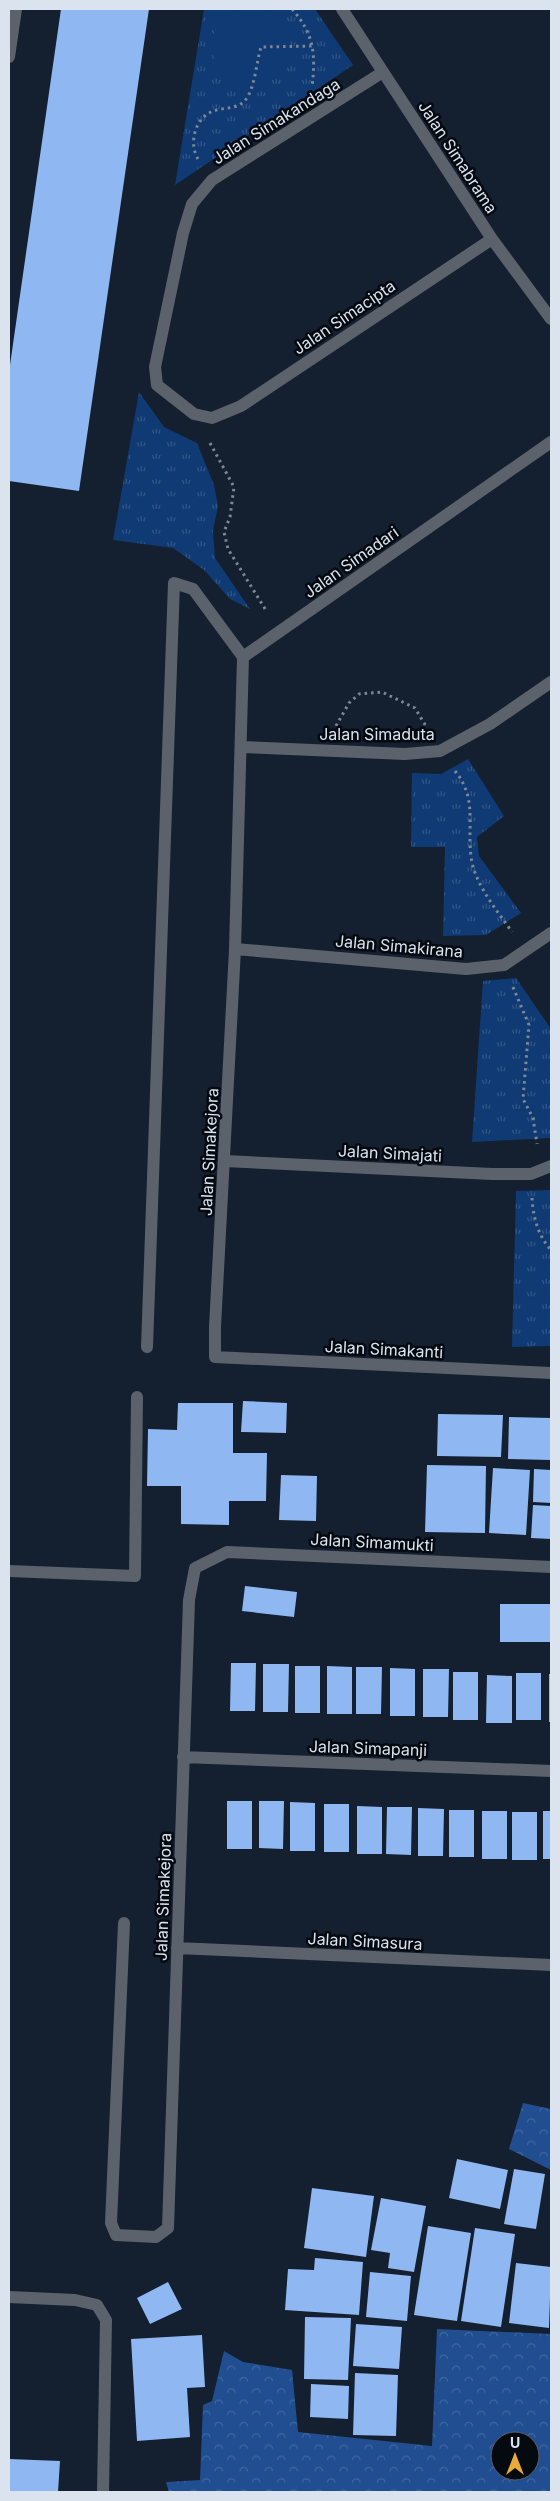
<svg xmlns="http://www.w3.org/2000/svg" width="560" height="2501" font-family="Inter,sans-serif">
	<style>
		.grass { fill: url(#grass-tufts) }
		.forest { fill: url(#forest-crowns); fill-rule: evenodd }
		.pitch { fill: #103a73 }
		.building { fill: #8fb8f3 }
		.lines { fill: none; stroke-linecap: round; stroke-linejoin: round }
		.path { stroke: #7e8794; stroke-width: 3; stroke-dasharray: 2.5 4; stroke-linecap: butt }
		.lane { stroke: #5c626b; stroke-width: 12 }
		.street { stroke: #5c626b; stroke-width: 12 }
		.labels { text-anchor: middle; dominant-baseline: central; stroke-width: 5; stroke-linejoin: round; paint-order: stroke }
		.street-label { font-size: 16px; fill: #dbe3ee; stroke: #050910 }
	</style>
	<defs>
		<pattern id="grass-tufts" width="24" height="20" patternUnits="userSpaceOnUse" patternTransform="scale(1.25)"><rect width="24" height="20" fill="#103a73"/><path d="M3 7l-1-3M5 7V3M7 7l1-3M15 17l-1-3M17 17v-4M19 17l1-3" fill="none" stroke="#325687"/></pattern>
		<pattern id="forest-crowns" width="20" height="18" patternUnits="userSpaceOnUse" patternTransform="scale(1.25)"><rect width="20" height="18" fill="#204e90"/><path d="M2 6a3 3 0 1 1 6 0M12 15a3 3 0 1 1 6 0" fill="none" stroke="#4067a0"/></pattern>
	</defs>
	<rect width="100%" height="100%" fill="#141f2f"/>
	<!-- grass -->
	<path class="grass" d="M 204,9 L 315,9 L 353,65 L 175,185 Z
		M 139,392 L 164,427 L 197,443 L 214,485 L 218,506 L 213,531 L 215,558 L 250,609 L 230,599 L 204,570 L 173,548 L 113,540 Z
		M 468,759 L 504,816 L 477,837 L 479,856 L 521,913 L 486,935 L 443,936 L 445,847 L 411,847 L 412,773 L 441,774 Z
		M 516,978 L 551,1029 L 551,1138 L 472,1142 L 483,981 Z
		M 551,1190 L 551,1346 L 512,1347 L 516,1191 Z"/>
	<!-- forest -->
	<path class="forest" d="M 523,2103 L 551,2109 L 551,2170 L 509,2149 Z
		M 437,2329 L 551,2334 L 551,2492 L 169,2492 L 166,2482 L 200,2480 L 203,2405 L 212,2401 L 224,2351 L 243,2362 L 292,2370 L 298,2432 L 432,2446 ZM 500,2441 L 530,2441 L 530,2471 L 500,2471 Z"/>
	<!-- pitch -->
	<path class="pitch" d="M212 46a39 39 0 1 1 78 0a39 39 0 1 1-78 0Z"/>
	<!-- building -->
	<path class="building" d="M 61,9 L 149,9 L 79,491 L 9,481 L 9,372 Z
		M 243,1401 L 287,1403 L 286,1433 L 241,1432 Z
		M 178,1403 L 233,1403 L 233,1453 L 267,1453 L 266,1501 L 229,1501 L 229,1525 L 181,1524 L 181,1486 L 147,1486 L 148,1429 L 177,1430 Z
		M 438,1414 L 503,1415 L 501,1457 L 437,1456 Z
		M 509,1417 L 551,1418 L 551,1460 L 508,1459 Z
		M 427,1465 L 486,1466 L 485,1533 L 425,1532 Z
		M 493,1468 L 530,1470 L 526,1535 L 489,1533 Z
		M 534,1469 L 551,1470 L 551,1503 L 533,1502 Z
		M 281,1475 L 317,1476 L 316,1521 L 279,1520 Z
		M 533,1505 L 551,1506 L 551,1539 L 531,1538 Z
		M 245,1586 L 297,1592 L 294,1617 L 242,1611 Z
		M 500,1604 L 551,1604 L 551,1642 L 500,1642 Z
		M 231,1663 L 256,1663 L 255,1711 L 230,1711 Z
		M 263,1664 L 289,1664 L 288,1712 L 263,1712 Z
		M 295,1666 L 320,1666 L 320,1713 L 295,1713 Z
		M 327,1666 L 352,1667 L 352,1714 L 327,1714 Z
		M 356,1667 L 382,1667 L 381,1714 L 356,1714 Z
		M 390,1668 L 415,1669 L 415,1716 L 390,1716 Z
		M 423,1669 L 449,1669 L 448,1717 L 423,1717 Z
		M 453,1672 L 478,1672 L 478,1720 L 453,1720 Z
		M 516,1673 L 541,1673 L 541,1720 L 516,1720 Z
		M 549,1674 L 551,1674 L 551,1722 L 549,1722 Z
		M 487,1675 L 512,1676 L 512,1723 L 486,1723 Z
		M 227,1801 L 252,1801 L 252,1849 L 227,1849 Z
		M 259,1801 L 284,1801 L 283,1849 L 259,1848 Z
		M 290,1802 L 315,1803 L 315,1851 L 290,1851 Z
		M 324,1804 L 349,1804 L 349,1852 L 324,1852 Z
		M 357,1806 L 382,1807 L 382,1854 L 357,1854 Z
		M 387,1807 L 412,1807 L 411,1855 L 386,1854 Z
		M 418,1808 L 444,1809 L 443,1856 L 418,1856 Z
		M 449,1810 L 474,1810 L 474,1857 L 449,1857 Z
		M 482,1811 L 507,1811 L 507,1859 L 482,1859 Z
		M 543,1811 L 551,1811 L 551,1859 L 543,1859 Z
		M 512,1812 L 537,1812 L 537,1860 L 512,1860 Z
		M 457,2159 L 508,2170 L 500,2209 L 449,2198 Z
		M 514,2169 L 545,2174 L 536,2229 L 504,2224 Z
		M 312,2188 L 374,2196 L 366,2257 L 304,2248 Z
		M 381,2198 L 426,2206 L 414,2272 L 388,2268 L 390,2253 L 371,2250 Z
		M 428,2226 L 471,2233 L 457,2321 L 414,2315 Z
		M 475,2228 L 515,2234 L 501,2327 L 461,2321 Z
		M 315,2258 L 363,2262 L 359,2315 L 285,2310 L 288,2269 L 314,2270 Z
		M 516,2263 L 551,2267 L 549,2328 L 509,2323 Z
		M 370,2272 L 411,2276 L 407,2321 L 366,2317 Z
		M 168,2282 L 182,2309 L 150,2324 L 137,2298 Z
		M 305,2317 L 351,2318 L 348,2380 L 304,2379 Z
		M 356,2324 L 402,2327 L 399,2369 L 353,2366 Z
		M 202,2335 L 205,2387 L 187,2388 L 190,2437 L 137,2441 L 131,2339 Z
		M 355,2373 L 398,2375 L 396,2436 L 353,2435 Z
		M 311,2384 L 349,2386 L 348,2419 L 310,2417 Z
		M 9,2459 L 60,2461 L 58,2492 L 9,2492 Z"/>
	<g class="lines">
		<!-- path -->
		<path class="path" d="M 292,9 C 314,34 316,54 312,87
			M 198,159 C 189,144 194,120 211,112 C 224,106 240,111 248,96 C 255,84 257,60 261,47 L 313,46
			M 210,443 L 234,487 L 230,517 L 224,532 L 228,549 L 267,612
			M 336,726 L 349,703 L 359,694 L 382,692 L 415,708 L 427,728
			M 455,771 C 481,802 463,835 474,870 C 482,893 498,912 512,932
			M 513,987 L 529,1025 L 523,1099 L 533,1118 L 537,1144
			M 532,1198 C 533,1216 538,1236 551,1250"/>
		<!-- lane -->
		<path class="lane" d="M 9,57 L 16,9"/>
		<!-- street -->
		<path class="street" d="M 342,9 L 492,239 L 551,319
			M 383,72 L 212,180 L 192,204 L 183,233 L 155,367 L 157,385 L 194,414 L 212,418 L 241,406 L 492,239
			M 551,442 L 243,657 L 235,949 L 215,1327 L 215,1357 L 551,1373
			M 242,747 L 405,754 L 440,751 L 490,724 L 551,682
			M 235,949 L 466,969 L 504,965 L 551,933
			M 225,1161 L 492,1174 L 531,1174 L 551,1166
			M 147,1347 L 174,583 L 193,589 L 243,657
			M 9,1571 L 135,1576 L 137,1397
			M 183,1757 L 551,1771
			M 124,1923 L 111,2223 L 116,2235 L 156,2237 L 168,2228 L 189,1600 L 195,1568 L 227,1552 L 551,1567
			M 177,1948 L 551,1965
			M 9,2297 L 75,2300 L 97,2305 L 106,2320 L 103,2492"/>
	</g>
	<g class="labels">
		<!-- street labels -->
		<g class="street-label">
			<text transform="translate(276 121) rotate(-32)">Jalan Simakandaga</text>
			<text transform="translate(458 157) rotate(57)">Jalan Simabrama</text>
			<text transform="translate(344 317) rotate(-34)">Jalan Simacipta</text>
			<text transform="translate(351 562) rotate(-35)">Jalan Simadari</text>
			<text x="377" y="734">Jalan Simaduta</text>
			<text transform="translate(399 946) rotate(5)">Jalan Simakirana</text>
			<text transform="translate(209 1152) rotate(-87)">Jalan Simakejora</text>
			<text transform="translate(390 1153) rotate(3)">Jalan Simajati</text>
			<text transform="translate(384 1349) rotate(3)">Jalan Simakanti</text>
			<text transform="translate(372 1542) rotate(3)">Jalan Simamukti</text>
			<text transform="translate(368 1748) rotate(2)">Jalan Simapanji</text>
			<text transform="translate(163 1897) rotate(-88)">Jalan Simakejora</text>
			<text transform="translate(365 1941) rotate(3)">Jalan Simasura</text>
		</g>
	</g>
	<!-- border -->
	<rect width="560" height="2501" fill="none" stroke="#dbe3ee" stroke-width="20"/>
	<!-- north arrow -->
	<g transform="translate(515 2456)"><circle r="24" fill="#050910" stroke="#5b6069"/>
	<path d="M0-4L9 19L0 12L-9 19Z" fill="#eaaa38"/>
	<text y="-8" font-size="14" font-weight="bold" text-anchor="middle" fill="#dbe3ee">U</text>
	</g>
</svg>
